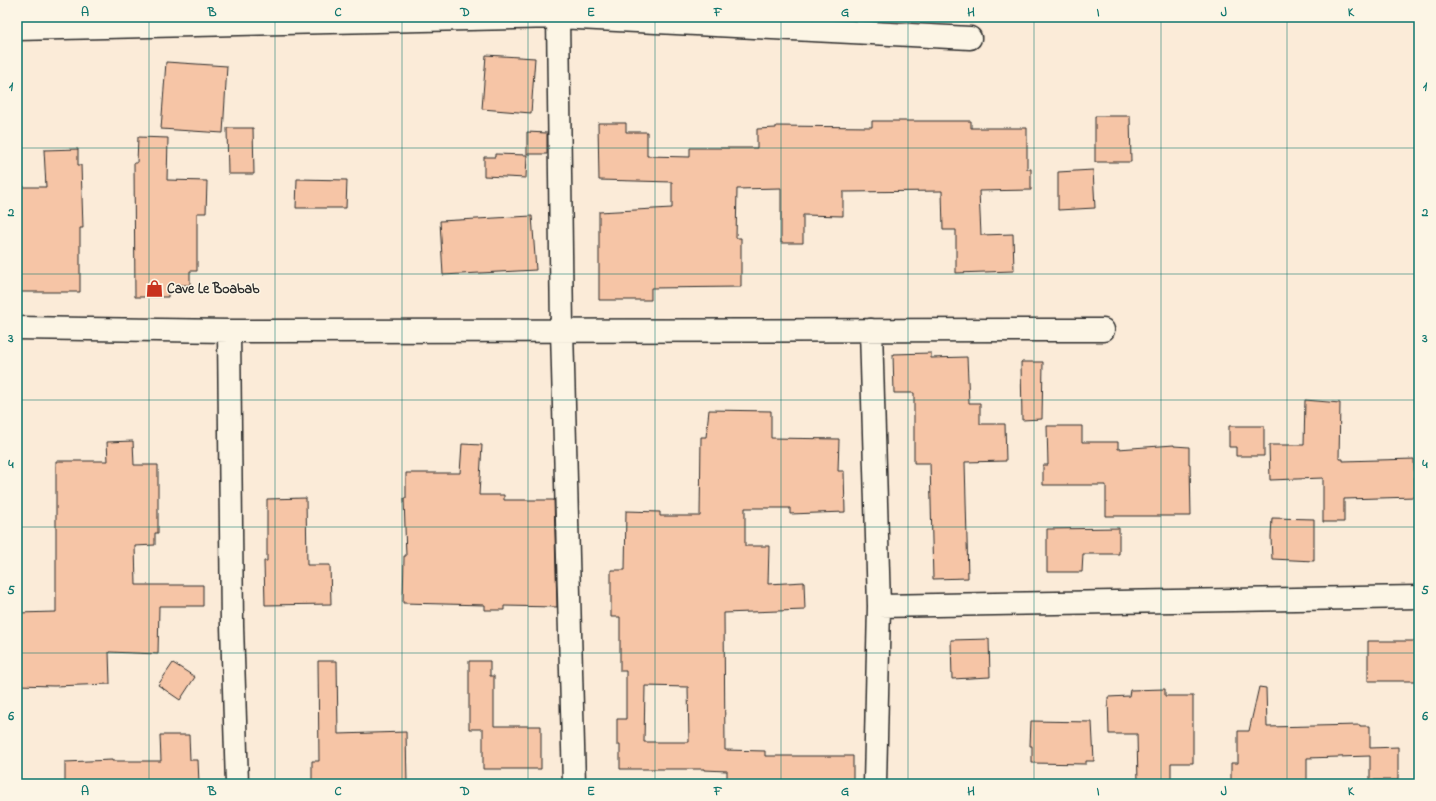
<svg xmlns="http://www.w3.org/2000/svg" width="1436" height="801" font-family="'Indie Flower',sans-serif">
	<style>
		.building { fill: #f6c5a6; stroke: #2b2b2b; fill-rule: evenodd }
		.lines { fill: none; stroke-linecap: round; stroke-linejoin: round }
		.minor-casing { stroke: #2b2b2b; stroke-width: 25 }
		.minor { stroke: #fcf5e5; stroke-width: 22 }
		.grid { fill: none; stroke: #0f766e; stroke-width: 1; stroke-opacity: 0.55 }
		.labels { text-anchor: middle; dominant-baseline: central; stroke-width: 3; stroke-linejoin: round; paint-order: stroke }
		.poi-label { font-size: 14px; font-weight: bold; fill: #2b2b2b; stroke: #fcf5e5; text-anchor: start }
		.neatline { fill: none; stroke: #0f766e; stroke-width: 1.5 }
		.grid-label { font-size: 13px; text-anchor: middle; font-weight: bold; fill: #0f766e }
	</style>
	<rect width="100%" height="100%" fill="#fbebd8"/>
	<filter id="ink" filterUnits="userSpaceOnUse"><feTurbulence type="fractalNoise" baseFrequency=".025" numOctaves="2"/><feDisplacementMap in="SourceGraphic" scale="8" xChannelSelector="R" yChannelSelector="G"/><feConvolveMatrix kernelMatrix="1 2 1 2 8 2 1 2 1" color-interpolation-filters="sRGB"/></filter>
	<g filter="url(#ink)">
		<!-- building -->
		<path class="building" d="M 486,55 L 535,58 L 531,113 L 482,109 Z
			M 166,62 L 227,66 L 223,133 L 161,129 Z
			M 1095,116 L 1130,116 L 1131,162 L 1095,162 Z
			M 872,121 L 971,121 L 971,128 L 1027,128 L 1027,169 L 1031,169 L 1031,190 L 979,191 L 981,235 L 1013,234 L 1014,271 L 956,273 L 956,230 L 943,230 L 942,191 L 843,192 L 843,216 L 803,215 L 803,243 L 781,243 L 781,188 L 737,189 L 736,238 L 741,238 L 741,287 L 651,288 L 651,300 L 599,300 L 599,212 L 672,208 L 672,182 L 599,180 L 598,123 L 626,123 L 626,132 L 647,132 L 647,156 L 690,157 L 690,148 L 757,148 L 757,129 L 776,128 L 776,126 L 872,127 Z
			M 227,128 L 253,128 L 254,174 L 228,174 Z
			M 527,132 L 547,133 L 547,154 L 527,154 Z
			M 138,137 L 168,138 L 167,180 L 207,181 L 206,213 L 197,213 L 197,271 L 190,271 L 190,285 L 168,285 L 168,297 L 135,297 L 134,163 L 137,163 Z
			M 78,149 L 78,165 L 81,165 L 83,228 L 80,228 L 80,292 L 17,292 L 17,187 L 46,187 L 44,150 Z
			M 495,154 L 527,155 L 526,178 L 484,176 L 484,157 L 495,157 Z
			M 1093,170 L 1095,208 L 1058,210 L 1058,172 Z
			M 297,179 L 347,180 L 346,208 L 296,208 Z
			M 532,216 L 536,270 L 443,275 L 440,221 Z
			M 931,353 L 931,358 L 967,357 L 969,403 L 980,403 L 980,424 L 1005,424 L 1006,461 L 965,462 L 968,578 L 933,579 L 930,463 L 914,463 L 914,393 L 894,393 L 893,354 Z
			M 1021,362 L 1043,362 L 1042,419 L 1022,420 Z
			M 1305,400 L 1340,403 L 1339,459 L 1343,459 L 1343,461 L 1414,459 L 1415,497 L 1344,499 L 1344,522 L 1323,522 L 1323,478 L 1270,480 L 1269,445 L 1304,445 Z
			M 709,410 L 771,411 L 771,438 L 839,439 L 838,471 L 844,471 L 845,512 L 790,514 L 790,508 L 745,508 L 745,546 L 769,546 L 768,584 L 804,582 L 805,610 L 724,613 L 725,750 L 765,751 L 765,756 L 853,756 L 853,784 L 727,784 L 727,771 L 704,770 L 704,769 L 620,769 L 620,745 L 617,745 L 617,719 L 626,719 L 626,671 L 620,671 L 620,617 L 611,617 L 611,570 L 625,570 L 626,511 L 660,512 L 660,516 L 700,516 L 701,437 L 706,437 ZM 645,686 L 688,687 L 689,742 L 644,742 Z
			M 1047,426 L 1082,426 L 1082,442 L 1118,442 L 1118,449 L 1174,445 L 1174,446 L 1189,447 L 1189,464 L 1190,464 L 1191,516 L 1106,516 L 1106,485 L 1043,485 L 1043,465 L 1048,465 Z
			M 1229,426 L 1264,426 L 1264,456 L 1236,456 L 1236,447 L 1229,447 Z
			M 133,441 L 134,465 L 158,465 L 158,533 L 155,533 L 155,545 L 135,546 L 136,585 L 203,585 L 203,606 L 159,606 L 158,654 L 109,652 L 110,684 L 54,686 L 17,685 L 17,613 L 56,612 L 56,461 L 108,461 L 107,442 Z
			M 462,444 L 482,445 L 479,495 L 504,495 L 504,500 L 554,500 L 557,607 L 504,606 L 504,610 L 485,610 L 485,605 L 403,603 L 404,556 L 406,556 L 404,498 L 406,498 L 406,473 L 460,473 Z
			M 306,498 L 307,565 L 330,565 L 331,604 L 265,605 L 264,561 L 267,561 L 267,499 Z
			M 1272,518 L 1314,519 L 1314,561 L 1272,559 L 1271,537 Z
			M 1119,528 L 1119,554 L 1083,554 L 1082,572 L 1047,572 L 1047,529 Z
			M 989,639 L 990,677 L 952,679 L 951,640 Z
			M 1368,641 L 1419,641 L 1419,681 L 1368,681 Z
			M 318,661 L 337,661 L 338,734 L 406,732 L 407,784 L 312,784 L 312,761 L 319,761 Z
			M 469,661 L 490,661 L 490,676 L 494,676 L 494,726 L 541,726 L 541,769 L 483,769 L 483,729 L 469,729 Z
			M 173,663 L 195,677 L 180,700 L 158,685 Z
			M 1259,687 L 1266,688 L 1267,727 L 1360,725 L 1360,726 L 1370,726 L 1370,748 L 1398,747 L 1398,780 L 1370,780 L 1370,756 L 1307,758 L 1307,784 L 1231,784 L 1231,763 L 1238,763 L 1238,731 L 1249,731 Z
			M 1165,689 L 1165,696 L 1193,696 L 1193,763 L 1171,763 L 1171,784 L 1138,784 L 1137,734 L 1109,734 L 1108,697 L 1129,696 L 1130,690 Z
			M 1031,721 L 1092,722 L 1094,761 L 1086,761 L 1086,764 L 1032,763 L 1032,746 L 1030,746 Z
			M 160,735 L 189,735 L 190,760 L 198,760 L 199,784 L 65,784 L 65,762 L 112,760 L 112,761 L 161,761 Z"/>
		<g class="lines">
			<defs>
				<path id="minor" d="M 558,17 L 562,330 L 574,784
					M 17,29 L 558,17 L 970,38
					M 17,328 L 229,331 L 1103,330
					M 871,330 L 879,606 L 875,784
					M 229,331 L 232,626 L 237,784
					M 879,606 L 1419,597"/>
			</defs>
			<!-- minor casing -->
			<use href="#minor" class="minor-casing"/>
			<!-- minor -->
			<use href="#minor" class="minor"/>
		</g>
	</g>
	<!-- grid -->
	<path class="grid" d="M 149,17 L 149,784M 275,17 L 275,784M 402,17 L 402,784M 528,17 L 528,784M 655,17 L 655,784M 781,17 L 781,784M 908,17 L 908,784M 1034,17 L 1034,784M 1161,17 L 1161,784M 1287,17 L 1287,784M 17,148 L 1419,148M 17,274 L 1419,274M 17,400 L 1419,400M 17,527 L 1419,527M 17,653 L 1419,653"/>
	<!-- icons -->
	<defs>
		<symbol id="shop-bare" viewBox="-9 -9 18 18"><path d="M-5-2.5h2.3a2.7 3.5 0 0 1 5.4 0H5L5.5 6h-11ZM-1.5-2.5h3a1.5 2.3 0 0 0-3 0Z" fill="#c8321e" stroke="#fcf5e5" stroke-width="2.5" paint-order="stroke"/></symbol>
	</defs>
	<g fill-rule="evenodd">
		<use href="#shop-bare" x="142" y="276" width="25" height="25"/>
	</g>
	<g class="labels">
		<!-- poi labels -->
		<g class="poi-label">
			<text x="167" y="289">Cave Le Boabab</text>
		</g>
	</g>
	<!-- margin -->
	<rect width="1436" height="801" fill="none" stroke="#fcf5e5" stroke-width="44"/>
	<rect x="22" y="22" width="1392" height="757" class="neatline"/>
	<g class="grid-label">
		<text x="85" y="16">A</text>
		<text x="212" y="16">B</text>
		<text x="338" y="16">C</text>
		<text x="465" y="16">D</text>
		<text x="591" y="16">E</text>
		<text x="718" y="16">F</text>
		<text x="845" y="16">G</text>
		<text x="971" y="16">H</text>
		<text x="1098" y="16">I</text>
		<text x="1224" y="16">J</text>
		<text x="1351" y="16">K</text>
		<text x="11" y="90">1</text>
		<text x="1425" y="90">1</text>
		<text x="11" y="216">2</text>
		<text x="1425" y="216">2</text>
		<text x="11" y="342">3</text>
		<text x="1425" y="342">3</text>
		<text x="11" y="468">4</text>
		<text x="1425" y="468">4</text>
		<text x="11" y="594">5</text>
		<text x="1425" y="594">5</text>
		<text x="11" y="720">6</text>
		<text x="1425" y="720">6</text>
		<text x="85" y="795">A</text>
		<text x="212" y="795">B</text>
		<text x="338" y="795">C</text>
		<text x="465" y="795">D</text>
		<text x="591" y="795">E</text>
		<text x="718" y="795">F</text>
		<text x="845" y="795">G</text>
		<text x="971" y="795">H</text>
		<text x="1098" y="795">I</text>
		<text x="1224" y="795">J</text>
		<text x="1351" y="795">K</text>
	</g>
</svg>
